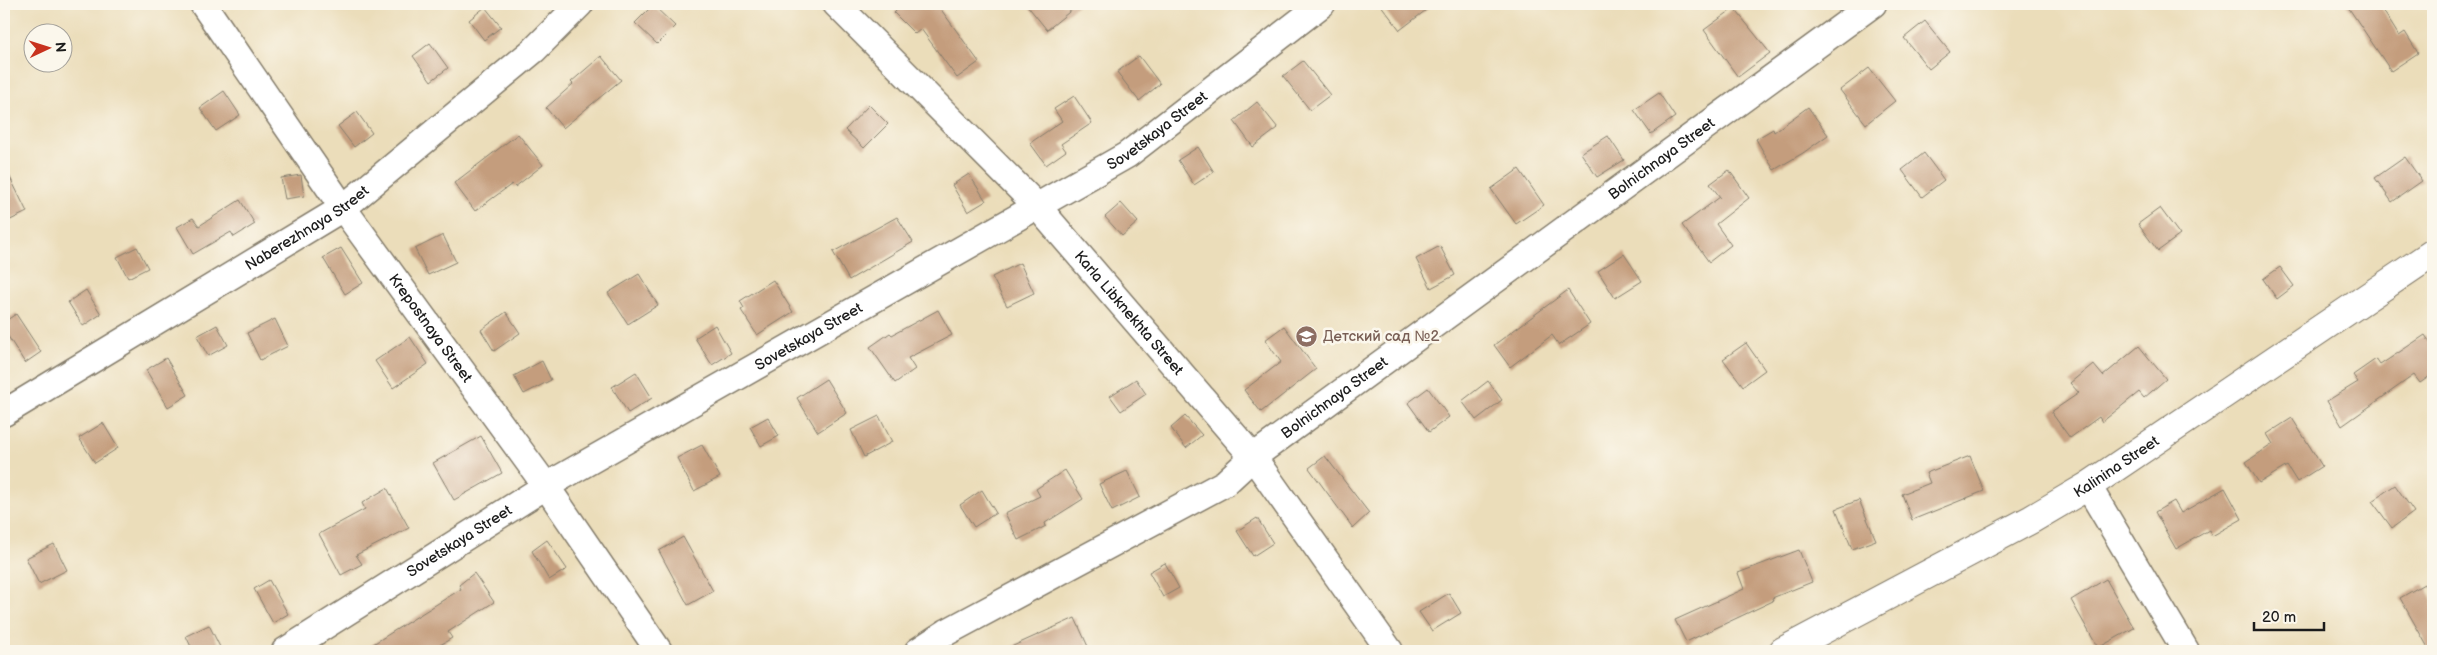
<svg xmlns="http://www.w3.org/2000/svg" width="2437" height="655" font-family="'Balsamiq Sans',sans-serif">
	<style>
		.building { fill: #c49d7d }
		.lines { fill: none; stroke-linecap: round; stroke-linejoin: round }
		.minor-casing { stroke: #847c6b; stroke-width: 29 }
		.tertiary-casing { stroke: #847c6b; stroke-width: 30 }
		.minor { stroke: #fff; stroke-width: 26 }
		.tertiary { stroke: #fff; stroke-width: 28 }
		.labels { text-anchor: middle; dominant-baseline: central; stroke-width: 5; stroke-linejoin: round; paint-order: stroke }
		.street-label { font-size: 15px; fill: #1c1c1c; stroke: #fbf7ec }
		.education-label { font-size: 15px; fill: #785e54; stroke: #fbf7ec; text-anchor: start }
	</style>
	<rect width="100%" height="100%" fill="#fbf7ec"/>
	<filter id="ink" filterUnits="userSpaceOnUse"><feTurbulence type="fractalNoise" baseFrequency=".02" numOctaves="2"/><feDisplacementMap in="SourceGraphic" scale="10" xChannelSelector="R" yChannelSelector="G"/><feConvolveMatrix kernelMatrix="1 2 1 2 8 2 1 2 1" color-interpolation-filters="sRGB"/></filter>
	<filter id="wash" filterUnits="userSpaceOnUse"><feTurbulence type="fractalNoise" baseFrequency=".0096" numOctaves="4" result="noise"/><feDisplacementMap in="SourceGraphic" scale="20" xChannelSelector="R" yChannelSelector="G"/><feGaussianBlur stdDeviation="1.12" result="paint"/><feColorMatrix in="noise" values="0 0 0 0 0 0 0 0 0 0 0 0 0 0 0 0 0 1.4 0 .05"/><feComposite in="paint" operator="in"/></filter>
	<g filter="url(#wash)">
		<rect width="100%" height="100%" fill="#ebddba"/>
		<g id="blocks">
			<!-- building -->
			<path class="building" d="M 903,4 L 937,4 L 979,62 L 957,78 L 921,29 L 915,34 L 894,13 Z
				M 1026,4 L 1079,4 L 1047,30 Z
				M 1380,4 L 1434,4 L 1400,30 Z
				M 2346,4 L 2379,4 L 2399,36 L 2405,32 L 2418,53 L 2391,71 Z
				M 653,5 L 675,26 L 657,44 L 635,23 Z
				M 485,7 L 501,27 L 484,40 L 469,20 Z
				M 1734,8 L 1770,53 L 1738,77 L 1704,30 Z
				M 1925,21 L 1950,52 L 1929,69 L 1904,38 Z
				M 430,43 L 448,68 L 431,81 L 413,56 Z
				M 601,56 L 621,80 L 563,128 L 546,108 L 573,84 L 571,82 Z
				M 1139,56 L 1160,84 L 1139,101 L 1117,72 Z
				M 1303,61 L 1330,95 L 1310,110 L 1283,76 Z
				M 1869,68 L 1895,101 L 1866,124 L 1840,90 Z
				M 224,91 L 240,115 L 216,131 L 200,108 Z
				M 1659,93 L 1675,117 L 1651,134 L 1634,110 Z
				M 1074,96 L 1092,123 L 1061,144 L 1066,151 L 1046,165 L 1030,143 L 1062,121 L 1054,109 Z
				M 1257,102 L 1278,128 L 1253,147 L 1234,121 Z
				M 869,105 L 888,124 L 864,148 L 845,130 Z
				M 1808,107 L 1828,135 L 1803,153 L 1774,170 L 1756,139 L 1773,129 L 1774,132 Z
				M 357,112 L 372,133 L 354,147 L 338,126 Z
				M 518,134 L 543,165 L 515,187 L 512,184 L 475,211 L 454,183 Z
				M 1608,136 L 1624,160 L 1597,177 L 1581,153 Z
				M 1198,147 L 1214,172 L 1194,185 L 1178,160 Z
				M 1924,153 L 1944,180 L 1922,197 L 1902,170 Z
				M 2405,157 L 2422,181 L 2392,202 L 2375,178 Z
				M 4,165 L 27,212 L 4,223 Z
				M 1519,169 L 1544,205 L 1516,224 L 1491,189 Z
				M 1729,170 L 1749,198 L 1716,224 L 1731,245 L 1709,262 L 1682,225 L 1720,197 L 1710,184 Z
				M 969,174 L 986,201 L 968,212 L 952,185 Z
				M 301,175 L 304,196 L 285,199 L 281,178 Z
				M 240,200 L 255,224 L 234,237 L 231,232 L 193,254 L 177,227 L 193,218 L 199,226 Z
				M 1121,203 L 1138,222 L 1122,236 L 1105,217 Z
				M 2160,208 L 2180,235 L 2158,251 L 2138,224 Z
				M 897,217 L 913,242 L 849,280 L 833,252 Z
				M 443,235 L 456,262 L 428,275 L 415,249 Z
				M 1440,246 L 1455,275 L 1431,288 L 1416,259 Z
				M 137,247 L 148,268 L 128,278 L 117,257 Z
				M 341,248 L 363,283 L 345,294 L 323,258 Z
				M 1624,254 L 1642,281 L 1615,298 L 1598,271 Z
				M 1020,263 L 1034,293 L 1007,306 L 992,277 Z
				M 2280,267 L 2294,286 L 2277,299 L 2263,279 Z
				M 639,274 L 658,305 L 628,324 L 608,293 Z
				M 773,280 L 793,312 L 757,335 L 741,310 L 744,308 L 740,301 Z
				M 86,290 L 101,314 L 83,326 L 68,302 Z
				M 1568,290 L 1590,324 L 1559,345 L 1552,335 L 1510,367 L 1494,345 Z
				M 938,310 L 952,335 L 908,358 L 915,369 L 895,383 L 870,347 L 890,333 L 892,335 Z
				M 506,312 L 520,333 L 494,351 L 481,330 Z
				M 16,314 L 41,352 L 25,363 L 4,330 L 4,322 Z
				M 275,319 L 288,346 L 260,360 L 247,333 Z
				M 217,325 L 228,345 L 208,356 L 197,336 Z
				M 715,325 L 731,353 L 712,365 L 695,338 Z
				M 1284,326 L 1316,369 L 1261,412 L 1244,390 L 1281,362 L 1265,340 Z
				M 2425,335 L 2433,347 L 2433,374 L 2420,383 L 2414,375 L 2342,426 L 2327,401 L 2358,382 L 2353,375 L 2376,359 L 2380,365 Z
				M 410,337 L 428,364 L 393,388 L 375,361 Z
				M 1746,343 L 1765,370 L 1743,386 L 1723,359 Z
				M 2139,346 L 2166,379 L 2144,398 L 2139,392 L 2102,422 L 2099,417 L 2070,438 L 2051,412 L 2079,393 L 2070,383 L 2093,364 L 2103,376 Z
				M 166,358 L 188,395 L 168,407 L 146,370 Z
				M 542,361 L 551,380 L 524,394 L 514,376 Z
				M 636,372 L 652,398 L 628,413 L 612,387 Z
				M 826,379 L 847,413 L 818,432 L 797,398 Z
				M 1136,379 L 1146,394 L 1121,411 L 1110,396 Z
				M 1488,381 L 1502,400 L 1476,420 L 1462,401 Z
				M 1428,388 L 1449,417 L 1429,432 L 1408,403 Z
				M 879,416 L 892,442 L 864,457 L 851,430 Z
				M 1185,416 L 1202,435 L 1186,448 L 1171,428 Z
				M 768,417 L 779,436 L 761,446 L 750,427 Z
				M 2292,418 L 2322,466 L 2297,482 L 2287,466 L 2259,483 L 2246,462 L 2273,444 L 2267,434 Z
				M 103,423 L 118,448 L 95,463 L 79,438 Z
				M 481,436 L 502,473 L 454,500 L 433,463 Z
				M 702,445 L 720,477 L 694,491 L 677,458 Z
				M 1325,456 L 1369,513 L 1353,528 L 1309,468 Z
				M 1970,456 L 1984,491 L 1912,520 L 1902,494 L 1930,483 L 1926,473 Z
				M 1065,470 L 1083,499 L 1045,523 L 1046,526 L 1018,540 L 1005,513 L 1040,496 L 1036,489 Z
				M 1127,471 L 1140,497 L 1112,511 L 1099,484 Z
				M 2395,485 L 2414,512 L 2392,528 L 2372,501 Z
				M 387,488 L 409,528 L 356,555 L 362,564 L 341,575 L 319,534 L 365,509 L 362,503 Z
				M 2225,488 L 2242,519 L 2212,536 L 2209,530 L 2176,549 L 2155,512 L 2174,501 L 2181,513 Z
				M 982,490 L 996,513 L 974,527 L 960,505 Z
				M 1859,500 L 1876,540 L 1852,549 L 1836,509 Z
				M 1257,518 L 1273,543 L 1253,556 L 1237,531 Z
				M 683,537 L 713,591 L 688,605 L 659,551 Z
				M 547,540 L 567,569 L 549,580 L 532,551 Z
				M 54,544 L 67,570 L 39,584 L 26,558 Z
				M 1799,550 L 1812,582 L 1772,598 L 1773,601 L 1686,642 L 1675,620 L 1744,589 L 1738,573 Z
				M 1165,563 L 1179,588 L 1163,597 L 1149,572 Z
				M 474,573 L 494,602 L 448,632 L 452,638 L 430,651 L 362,651 L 461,589 L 459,585 Z
				M 2106,579 L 2134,628 L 2098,648 L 2071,600 Z
				M 269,580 L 288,614 L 273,623 L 254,589 Z
				M 2424,584 L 2433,600 L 2433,651 L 2430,651 L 2400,598 Z
				M 1449,593 L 1461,613 L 1432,631 L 1419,612 Z
				M 1075,618 L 1090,651 L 1002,651 Z
				M 209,625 L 222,651 L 193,651 L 186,636 Z"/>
		</g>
	</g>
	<g filter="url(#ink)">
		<use href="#blocks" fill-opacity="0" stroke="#847c6b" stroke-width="1"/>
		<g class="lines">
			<defs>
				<g id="minor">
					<path id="s1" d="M 203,4 L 343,208 L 546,486 L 659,651"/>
					<path id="s2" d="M 836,4 L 1037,206 L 1253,457 L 1390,651"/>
					<path id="s3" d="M 4,413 L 343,208 L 534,50 L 580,4"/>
					<path d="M 2088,486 L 2186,651"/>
					<path id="s4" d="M 285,651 L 546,486 L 1127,155 L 1322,4"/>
					<path id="s5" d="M 918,651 L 947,632 L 1225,483 L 1253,457 L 1873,4"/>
				</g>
				<g id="tertiary">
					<path id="s6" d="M 1783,651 L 2032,519 L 2088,486 L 2433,253"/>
				</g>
			</defs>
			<!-- minor casing -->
			<use href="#minor" class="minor-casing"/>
			<!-- tertiary casing -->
			<use href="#tertiary" class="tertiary-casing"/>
			<!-- minor -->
			<use href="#minor" class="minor"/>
			<!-- tertiary -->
			<use href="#tertiary" class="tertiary"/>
		</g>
	</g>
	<!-- icons -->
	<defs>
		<symbol id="school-disc" viewBox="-11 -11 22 22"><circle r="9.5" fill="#8d6e63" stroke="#fbf7ec"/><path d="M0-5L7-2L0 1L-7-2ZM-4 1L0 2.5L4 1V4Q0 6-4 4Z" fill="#fff"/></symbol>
	</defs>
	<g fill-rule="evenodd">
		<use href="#school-disc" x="1294" y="324" width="25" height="25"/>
	</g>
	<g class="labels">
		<!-- street labels -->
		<g class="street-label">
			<text stroke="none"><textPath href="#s4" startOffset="1016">Sovetskaya Street</textPath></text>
			<text stroke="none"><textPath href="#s5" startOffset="894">Bolnichnaya Street</textPath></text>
			<text stroke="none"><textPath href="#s3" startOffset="355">Naberezhnaya Street</textPath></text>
			<text stroke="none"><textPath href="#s2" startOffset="426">Karla Libknekhta Street</textPath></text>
			<text stroke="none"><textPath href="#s1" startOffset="396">Krepostnaya Street</textPath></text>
			<text stroke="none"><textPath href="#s4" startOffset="611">Sovetskaya Street</textPath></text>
			<text stroke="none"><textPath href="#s5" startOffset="489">Bolnichnaya Street</textPath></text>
			<text stroke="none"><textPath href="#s6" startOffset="381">Kalinina Street</textPath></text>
			<text stroke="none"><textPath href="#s4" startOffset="206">Sovetskaya Street</textPath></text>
		</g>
		<!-- education labels -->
		<g class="education-label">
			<text x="1323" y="336">Детский сад №2</text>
		</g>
	</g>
	<!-- margin -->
	<rect width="2437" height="655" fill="none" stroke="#fbf7ec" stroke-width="20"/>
	<!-- north arrow -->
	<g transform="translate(48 48) rotate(86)"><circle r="24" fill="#fbf7ec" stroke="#a29f99"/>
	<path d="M0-4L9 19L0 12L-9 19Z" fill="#c8321e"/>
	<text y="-8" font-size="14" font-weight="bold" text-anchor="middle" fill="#1c1c1c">N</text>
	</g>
	<!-- scale -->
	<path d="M2254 622v8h70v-8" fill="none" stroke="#1c1c1c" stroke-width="2.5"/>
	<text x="2262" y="622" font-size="15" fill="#1c1c1c" stroke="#fbf7ec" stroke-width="4" paint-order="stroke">20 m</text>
</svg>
